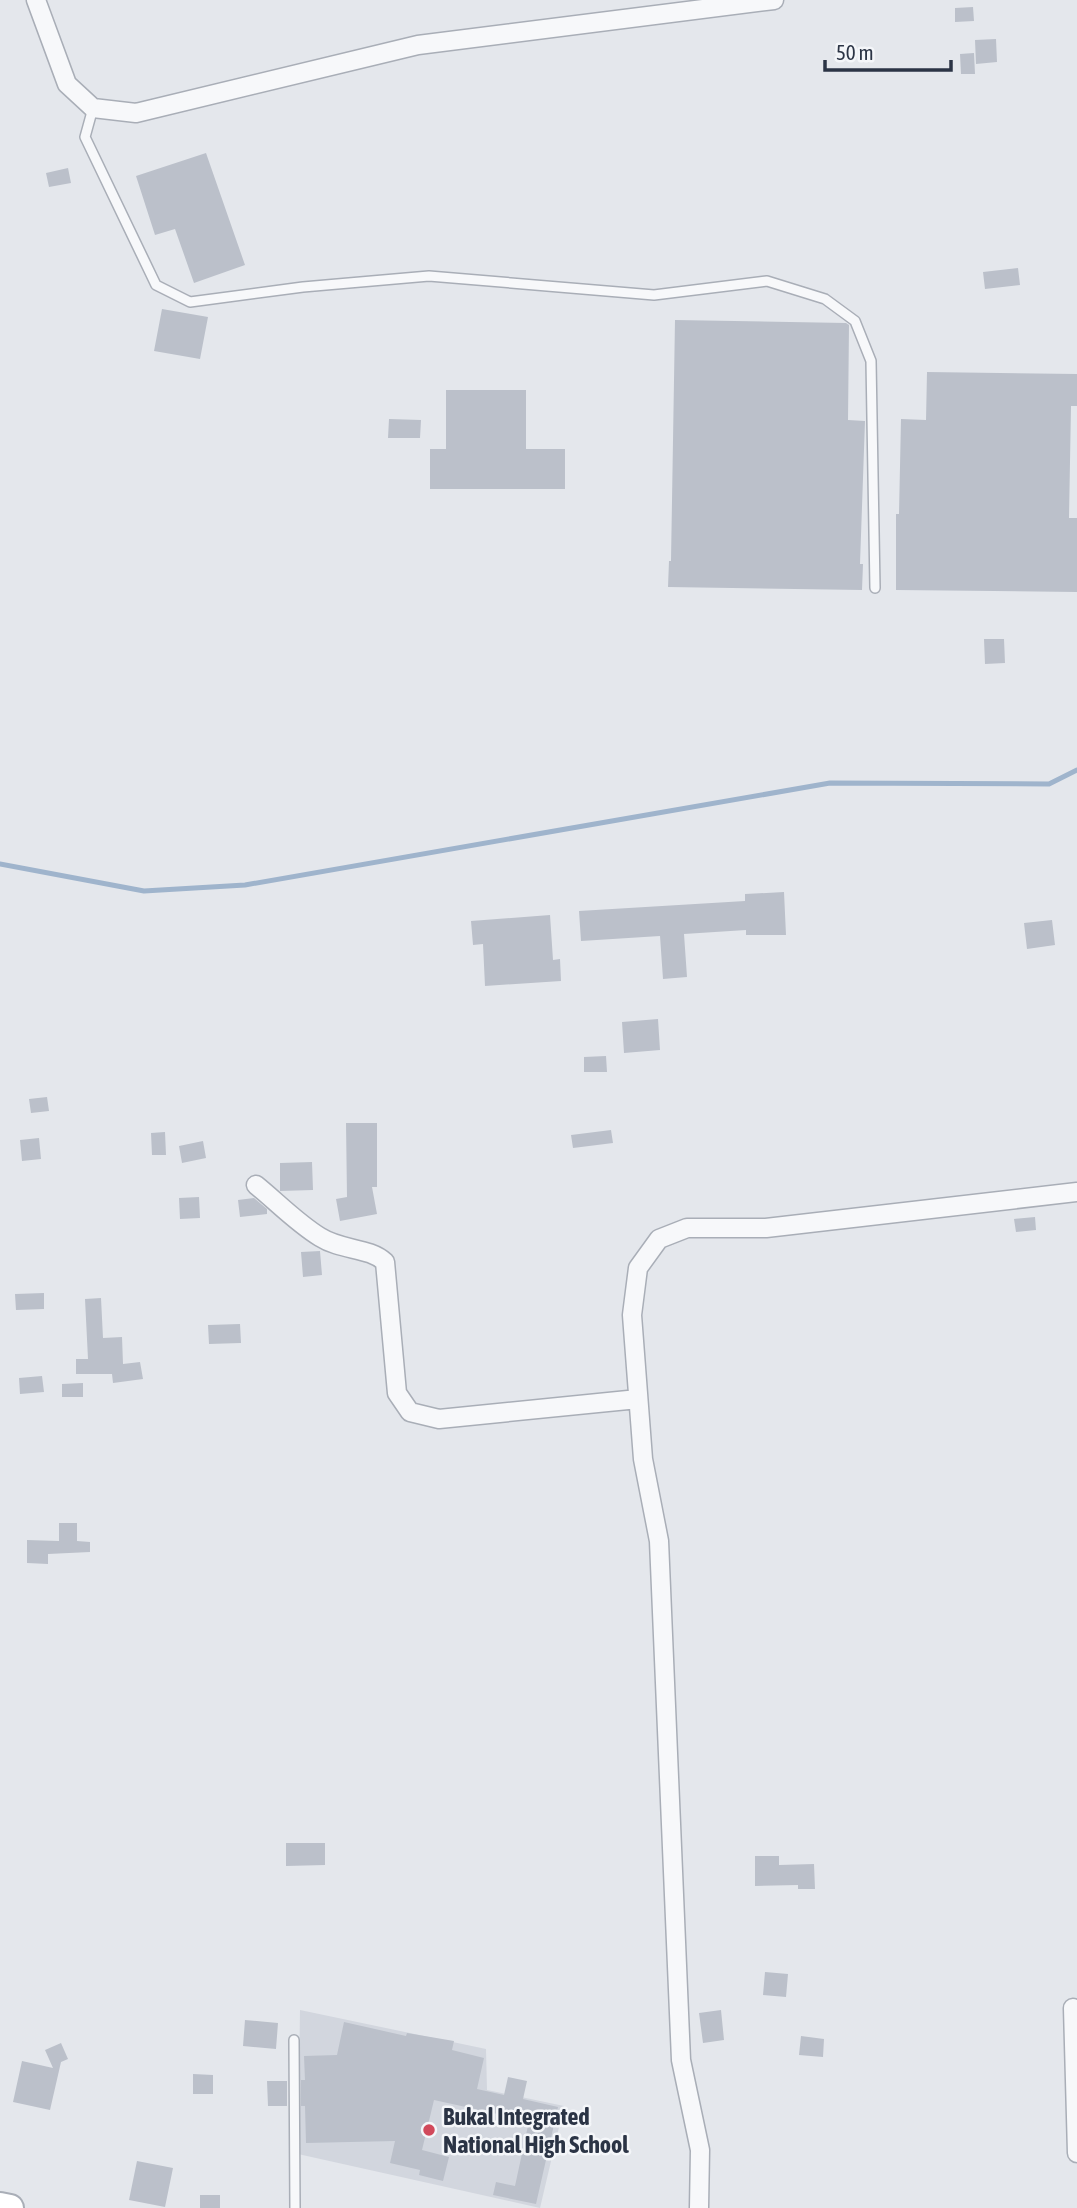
<svg xmlns="http://www.w3.org/2000/svg" width="1077" height="2208" font-family="'Asap Condensed',sans-serif">
	<style>
		.built { fill: #d2d6de }
		.lines { fill: none; stroke-linecap: round; stroke-linejoin: round }
		.stream { stroke: #9fb4cc; stroke-width: 5 }
		.building { fill: #bbc0ca }
		.lane-casing { stroke: #a9aeb7; stroke-width: 12 }
		.street-casing { stroke: #a9aeb7; stroke-width: 21 }
		.secondary-casing { stroke: #a9aeb7; stroke-width: 30 }
		.lane { stroke: #f7f8fa; stroke-width: 9 }
		.street { stroke: #f7f8fa; stroke-width: 18 }
		.secondary { stroke: #fff; stroke-width: 26 }
		.poi-dot { fill: #d1495b; stroke: #f4f6f9; stroke-width: 2.5 }
		.labels { text-anchor: middle; dominant-baseline: central; stroke-width: 5; stroke-linejoin: round; paint-order: stroke }
		.poi-label { font-size: 24px; font-weight: bold; fill: #2b3445; stroke: #f4f6f9; text-anchor: start }
	</style>
	<rect width="100%" height="100%" fill="#e4e7ec"/>
	<!-- built -->
	<path class="built" d="M 300,2010 L 486,2049 L 487,2090 L 564,2106 L 540,2208 L 298,2154 Z"/>
	<g class="lines">
		<!-- stream -->
		<path class="stream" d="M 0,864 L 144,891 L 245,885 L 830,783 L 1049,784 L 1077,770"/>
	</g>
	<!-- building -->
	<path class="building" d="M 973,7 L 974,21 L 955,22 L 955,8 Z
		M 996,39 L 997,62 L 976,64 L 975,40 Z
		M 974,53 L 975,74 L 961,74 L 960,54 Z
		M 206,153 L 245,265 L 194,283 L 175,229 L 155,235 L 136,176 Z
		M 68,168 L 71,183 L 49,187 L 46,173 Z
		M 1018,268 L 1020,285 L 985,289 L 983,272 Z
		M 162,309 L 208,317 L 200,359 L 154,351 Z
		M 675,320 L 846,323 L 849,325 L 848,420 L 865,421 L 860,564 L 863,564 L 862,590 L 668,587 L 669,561 L 671,561 Z
		M 927,372 L 1077,374 L 1077,406 L 1071,406 L 1069,518 L 1077,518 L 1077,592 L 896,590 L 896,514 L 899,514 L 901,419 L 926,420 Z
		M 446,390 L 526,390 L 526,449 L 565,449 L 565,489 L 430,489 L 430,449 L 446,449 Z
		M 389,419 L 421,420 L 420,438 L 388,438 Z
		M 984,639 L 1004,639 L 1005,663 L 985,664 Z
		M 784,892 L 786,935 L 746,935 L 746,930 L 684,934 L 687,977 L 663,979 L 660,936 L 581,941 L 579,911 L 745,901 L 745,894 Z
		M 550,915 L 553,960 L 560,959 L 561,981 L 485,986 L 483,944 L 473,945 L 471,921 Z
		M 1052,920 L 1055,945 L 1027,949 L 1024,923 Z
		M 658,1019 L 660,1050 L 624,1053 L 622,1022 Z
		M 606,1056 L 607,1072 L 584,1072 L 584,1057 Z
		M 47,1097 L 49,1111 L 31,1113 L 29,1099 Z
		M 346,1123 L 377,1123 L 377,1187 L 372,1187 L 377,1214 L 340,1221 L 336,1199 L 347,1197 Z
		M 611,1130 L 613,1143 L 573,1148 L 571,1135 Z
		M 165,1132 L 166,1155 L 152,1155 L 151,1133 Z
		M 39,1138 L 41,1159 L 22,1161 L 20,1140 Z
		M 203,1141 L 206,1158 L 182,1163 L 179,1146 Z
		M 312,1162 L 313,1190 L 280,1191 L 280,1163 Z
		M 199,1197 L 200,1218 L 180,1219 L 179,1198 Z
		M 254,1198 L 267,1209 L 267,1214 L 240,1217 L 238,1200 Z
		M 1035,1217 L 1036,1230 L 1016,1232 L 1014,1219 Z
		M 320,1251 L 322,1275 L 303,1277 L 301,1252 Z
		M 44,1293 L 44,1309 L 16,1310 L 15,1294 Z
		M 101,1298 L 103,1338 L 122,1337 L 123,1364 L 140,1362 L 143,1379 L 113,1383 L 112,1374 L 76,1374 L 76,1359 L 88,1359 L 85,1299 Z
		M 240,1324 L 241,1343 L 209,1344 L 208,1325 Z
		M 42,1376 L 44,1392 L 20,1394 L 19,1378 Z
		M 83,1383 L 83,1397 L 62,1397 L 62,1384 Z
		M 59,1523 L 77,1523 L 77,1541 L 90,1542 L 90,1552 L 48,1554 L 48,1564 L 27,1563 L 27,1540 L 59,1541 Z
		M 286,1843 L 325,1843 L 325,1865 L 286,1866 Z
		M 755,1856 L 779,1856 L 779,1865 L 814,1864 L 815,1889 L 798,1889 L 798,1885 L 755,1886 Z
		M 765,1972 L 788,1974 L 786,1997 L 763,1995 Z
		M 721,2010 L 724,2040 L 703,2043 L 699,2013 Z
		M 245,2020 L 278,2023 L 276,2049 L 243,2046 Z
		M 344,2022 L 406,2036 L 407,2033 L 454,2041 L 452,2050 L 484,2058 L 477,2089 L 504,2095 L 508,2077 L 527,2081 L 523,2099 L 558,2107 L 536,2204 L 493,2195 L 496,2182 L 515,2186 L 529,2121 L 434,2100 L 422,2150 L 449,2157 L 443,2181 L 419,2175 L 420,2170 L 390,2163 L 395,2141 L 306,2143 L 305,2106 L 301,2106 L 301,2080 L 305,2080 L 304,2056 L 337,2055 Z
		M 801,2036 L 824,2039 L 823,2057 L 799,2055 Z
		M 61,2043 L 68,2059 L 61,2062 L 50,2110 L 13,2102 L 22,2061 L 53,2068 L 45,2050 Z
		M 193,2074 L 213,2075 L 213,2094 L 193,2094 Z
		M 267,2081 L 287,2081 L 287,2106 L 268,2106 Z
		M 137,2161 L 173,2168 L 165,2207 L 129,2200 Z
		M 200,2195 L 220,2195 L 220,2208 L 200,2208 Z"/>
	<g class="lines">
		<defs>
			<path id="lane" d="M 93,108 L 85,137 L 156,285 L 190,302 L 303,287 L 429,276 L 654,295 L 767,281 L 825,299 L 855,321 L 871,361 L 875,588
				M 294,2040 L 295,2208"/>
			<path id="street" d="M 36,0 L 67,84 L 93,108 L 136,113 L 418,45 L 774,0
				M 256,1185 C 277,1202 297,1223 320,1237 C 342,1251 369,1247 385,1262 L 397,1393 L 410,1412 L 439,1419 L 638,1399
				M 1073,2008 L 1077,2153
				M 699,2208 L 700,2150 L 681,2060 L 659,1541 L 643,1459 L 632,1315 L 638,1268 L 659,1239 L 687,1228 L 766,1228 L 1077,1192"/>
			<path id="secondary" d="M 0,2206 L 10,2208"/>
		</defs>
		<!-- lane casing -->
		<use href="#lane" class="lane-casing"/>
		<!-- street casing -->
		<use href="#street" class="street-casing"/>
		<!-- secondary casing -->
		<use href="#secondary" class="secondary-casing"/>
		<!-- lane -->
		<use href="#lane" class="lane"/>
		<!-- street -->
		<use href="#street" class="street"/>
		<!-- secondary -->
		<use href="#secondary" class="secondary"/>
	</g>
	<!-- markers -->
	<circle class="poi-dot" cx="429" cy="2130" r="7"/>
	<g class="labels">
		<!-- poi labels -->
		<g class="poi-label">
			<text x="443" y="2116">Bukal Integrated<tspan x="443" dy="28">National High School</tspan></text>
		</g>
	</g>
	<!-- scale -->
	<path d="M825 60v10h126v-10" fill="none" stroke="#2b3445" stroke-width="3.5"/>
	<text x="836" y="60" font-size="21" fill="#2b3445" stroke="#f4f6f9" stroke-width="5" paint-order="stroke">50 m</text>
</svg>
